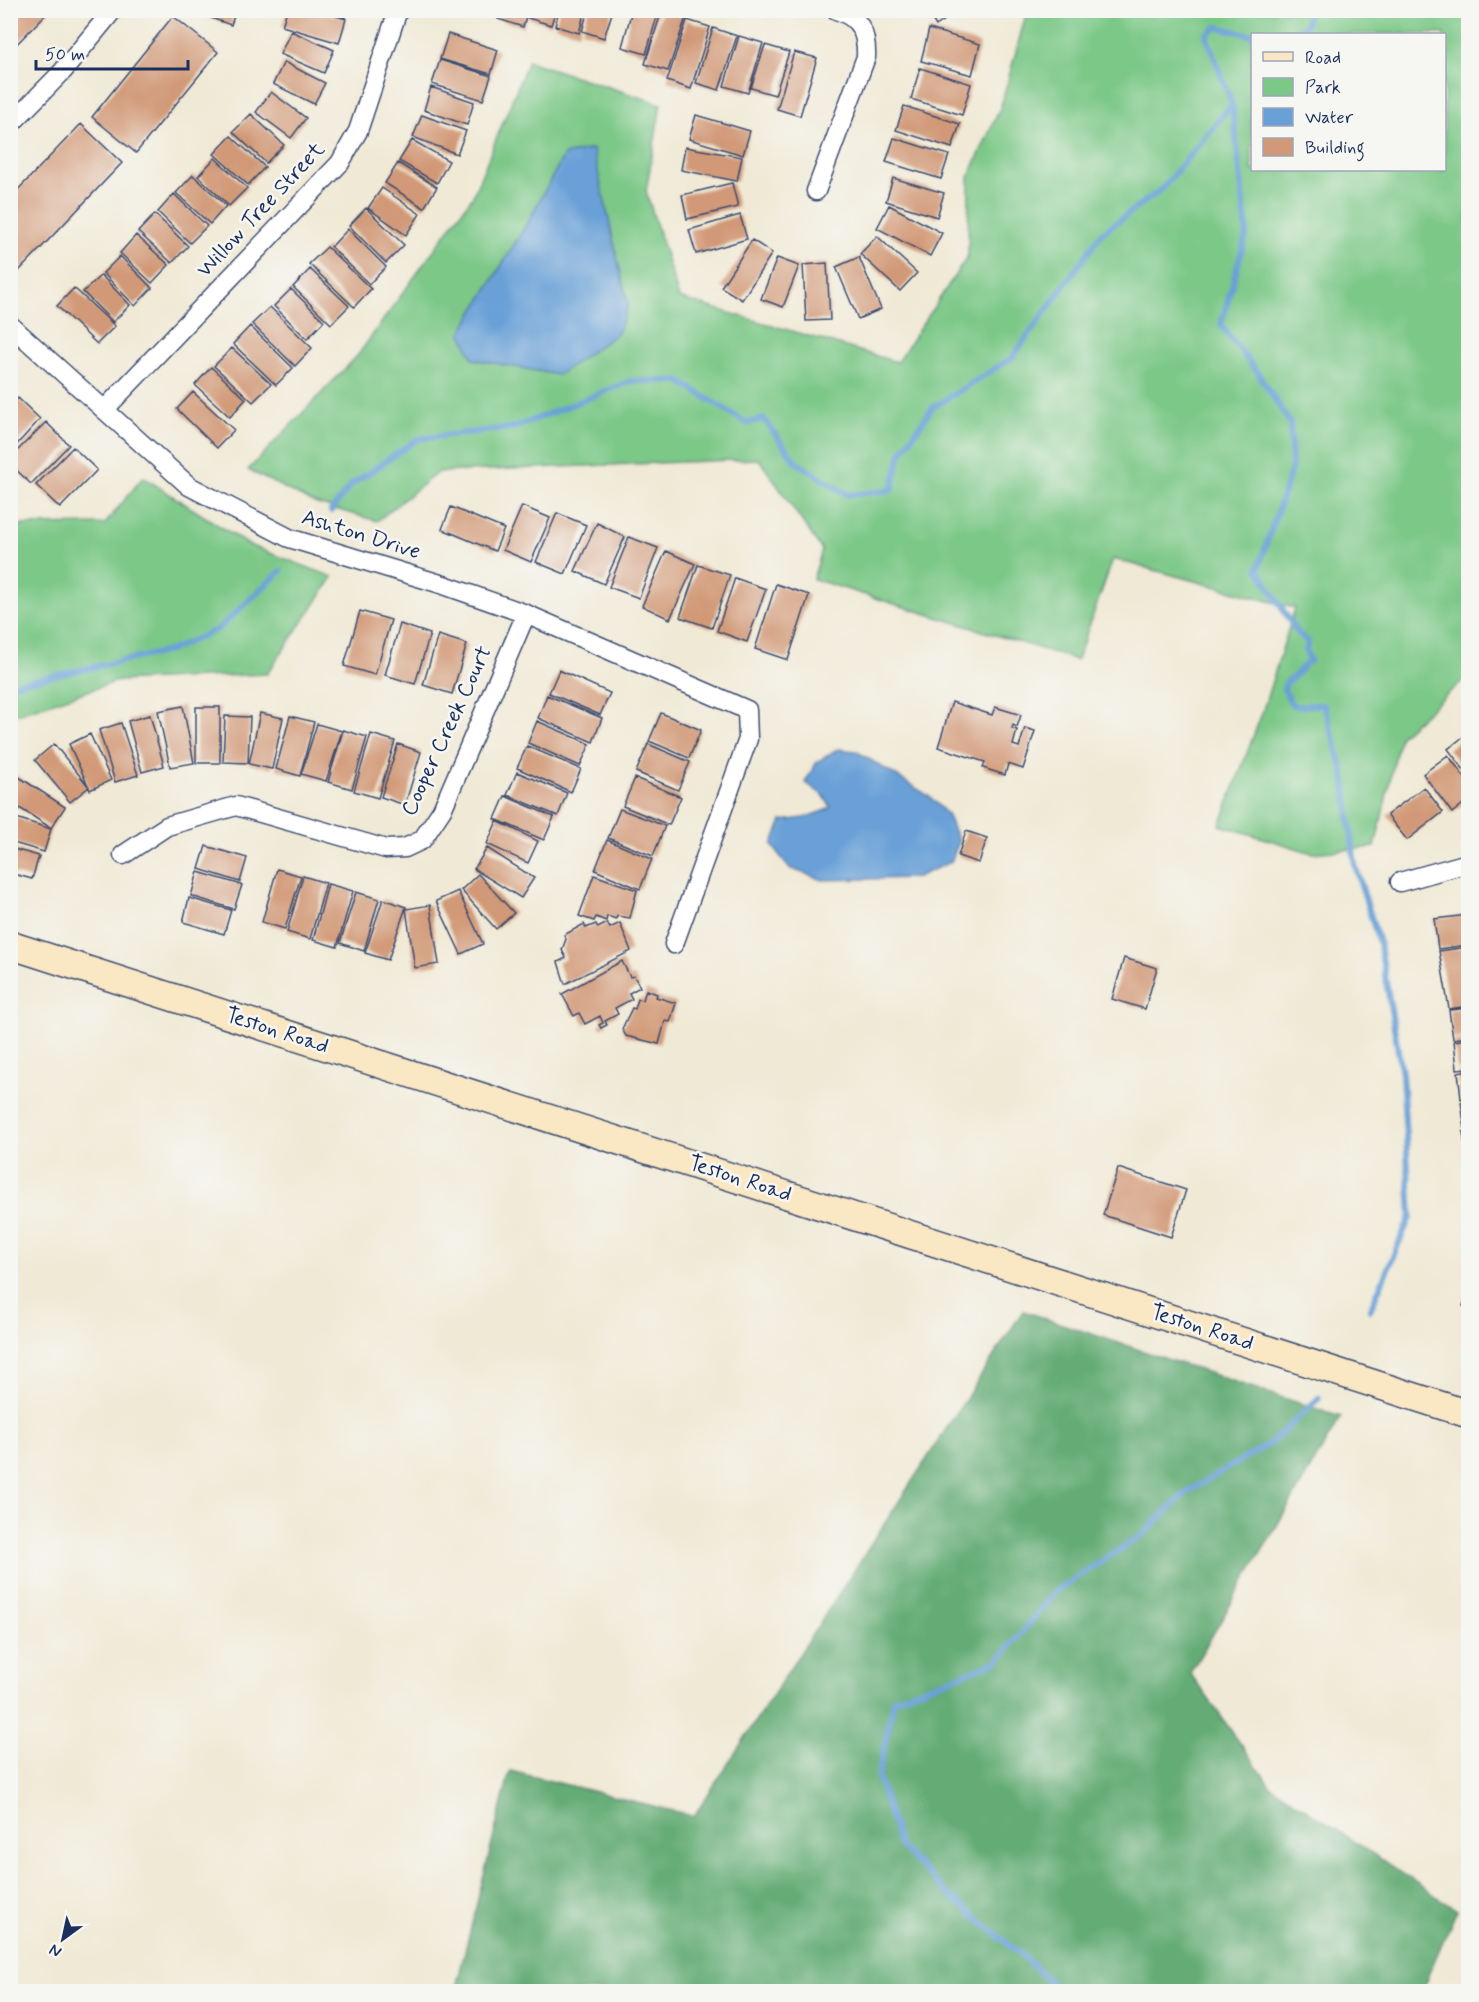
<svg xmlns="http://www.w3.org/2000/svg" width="1479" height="2002" font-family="Mynerve,sans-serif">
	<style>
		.green { fill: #7bc887; stroke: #4b7c72; stroke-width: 1.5; fill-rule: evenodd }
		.forest { fill: #64ac74; stroke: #406e69; stroke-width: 1.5 }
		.water { fill: #69a0d7; stroke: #42689a; stroke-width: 1.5 }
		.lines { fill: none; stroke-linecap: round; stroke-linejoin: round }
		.stream { stroke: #69a0d7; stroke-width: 6 }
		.building { fill: #d19977 }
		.street-casing { stroke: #3b4b70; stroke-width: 21 }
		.secondary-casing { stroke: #3b4b70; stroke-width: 30 }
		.street { stroke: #fff; stroke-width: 18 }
		.secondary { stroke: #fae7c3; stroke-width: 27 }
		.labels { text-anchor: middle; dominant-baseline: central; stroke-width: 5; stroke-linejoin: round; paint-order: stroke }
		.street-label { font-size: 22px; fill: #1b2f5e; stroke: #f6f6f2 }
	</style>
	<rect width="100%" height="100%" fill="#f6f6f2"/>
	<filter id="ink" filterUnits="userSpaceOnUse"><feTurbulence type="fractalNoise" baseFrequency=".0167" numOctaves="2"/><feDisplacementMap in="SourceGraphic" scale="12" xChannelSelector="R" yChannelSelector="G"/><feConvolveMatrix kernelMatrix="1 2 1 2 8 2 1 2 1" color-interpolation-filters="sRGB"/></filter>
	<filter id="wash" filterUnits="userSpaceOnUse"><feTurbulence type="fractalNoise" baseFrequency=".008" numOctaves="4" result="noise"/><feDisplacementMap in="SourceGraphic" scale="24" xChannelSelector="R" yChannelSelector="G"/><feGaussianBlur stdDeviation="1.35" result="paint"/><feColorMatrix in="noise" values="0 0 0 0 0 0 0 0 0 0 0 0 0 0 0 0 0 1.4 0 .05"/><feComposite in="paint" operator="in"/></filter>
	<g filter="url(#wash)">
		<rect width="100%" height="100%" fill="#f0e9d5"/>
		<!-- green -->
		<path class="green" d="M 1027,11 L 1468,11 L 1468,676 L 1400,736 L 1375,847 L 1312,853 L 1220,825 L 1262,713 L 1295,608 L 1113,559 L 1077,660 L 813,579 L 822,550 L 759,459 L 438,472 L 377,521 L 314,503 L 248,470 L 358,355 L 473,196 L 528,61 L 661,104 L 646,191 L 679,298 L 897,362 L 968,256 L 969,177 L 1001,106 ZM 1252,34 L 1444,34 L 1444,170 L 1252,170 Z
			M 143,477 L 249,545 L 333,577 L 267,674 L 118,681 L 11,716 L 11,525 L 105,524 Z"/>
		<!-- forest -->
		<path class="forest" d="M 1023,1311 L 1341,1417 L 1190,1673 L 1270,1785 L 1457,1910 L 1421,1991 L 455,1991 L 510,1771 L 694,1816 Z"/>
		<!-- water -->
		<path class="water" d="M 593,149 L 628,305 L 618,333 L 558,375 L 473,359 L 461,332 L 529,220 L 564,155 Z
			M 838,749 L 856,751 L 929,796 L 947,814 L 959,842 L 951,862 L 915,878 L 823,880 L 789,868 L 772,845 L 782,821 L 804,818 L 831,808 L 824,796 L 805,782 L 817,762 Z"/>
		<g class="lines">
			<!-- stream -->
			<path class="stream" d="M 1291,34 L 1306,26 L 1309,10
				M 1252,35 L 1216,27 L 1206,35 L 1232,104 L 1247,232 L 1221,325 L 1257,372 L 1290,423 L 1292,468 L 1258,569 L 1296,631 L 1308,642 L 1306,651 L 1310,661 C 1300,666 1298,677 1287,681 L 1284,689 L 1292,705 C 1303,709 1314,702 1324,706 L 1344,774 L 1355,865 L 1380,946 L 1402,1074 L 1411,1215 L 1370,1310
				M 331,511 L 351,485 L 418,439 L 516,427 L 631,381 L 679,381 L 747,423 L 764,419 L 796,462 L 848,495 L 892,490 L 901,453 L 932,408 L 1012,358 L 1102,233 L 1162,189 L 1232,104
				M 10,685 L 169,651 L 218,629 L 281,571
				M 1060,1992 L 1024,1957 L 948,1894 L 899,1845 L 878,1777 L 894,1699 L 997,1662 L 1056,1591 L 1142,1535 L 1187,1492 L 1271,1443 L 1319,1398"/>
		</g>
		<g id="blocks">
			<!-- building -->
			<path class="building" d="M 10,10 L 50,10 L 10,51 Z
				M 188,10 L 236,10 L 231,25 Z
				M 287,10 L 316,10 L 346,19 L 339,43 L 282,26 Z
				M 326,10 L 347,10 L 345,17 Z
				M 501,10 L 528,10 L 523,27 L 498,19 Z
				M 530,10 L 556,10 L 551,25 L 528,18 Z
				M 559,10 L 585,10 L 579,33 L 555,26 Z
				M 588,10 L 613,10 L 604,38 L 582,31 Z
				M 632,10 L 659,10 L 646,54 L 622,47 Z
				M 662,10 L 686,17 L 668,71 L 645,64 Z
				M 926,10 L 959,10 L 936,26 Z
				M 173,16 L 218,52 L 136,153 L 92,117 Z
				M 687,20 L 710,27 L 691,89 L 667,81 Z
				M 713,28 L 737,36 L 719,90 L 696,83 Z
				M 929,29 L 980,44 L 972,75 L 921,61 Z
				M 291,31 L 334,50 L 324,73 L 280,54 Z
				M 448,34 L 498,50 L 491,74 L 440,59 Z
				M 739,36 L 763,43 L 748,93 L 724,86 Z
				M 765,45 L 789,52 L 775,95 L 751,88 Z
				M 794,52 L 817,58 L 800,116 L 777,109 Z
				M 440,60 L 491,76 L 483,100 L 432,84 Z
				M 284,62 L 325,83 L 314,104 L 273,84 Z
				M 920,68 L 971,84 L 962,115 L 911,99 Z
				M 431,87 L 474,102 L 467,125 L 424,110 Z
				M 271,92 L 306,118 L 291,138 L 256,112 Z
				M 904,106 L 960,124 L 952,148 L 896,130 Z
				M 251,114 L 284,145 L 266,163 L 233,132 Z
				M 422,115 L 466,131 L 457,154 L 413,137 Z
				M 696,115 L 750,131 L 743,155 L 689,139 Z
				M 81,124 L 122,163 L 19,271 L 10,263 L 10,198 Z
				M 231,136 L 265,167 L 248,185 L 214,154 Z
				M 894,138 L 949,155 L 941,179 L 886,162 Z
				M 412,140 L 449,161 L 437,183 L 399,161 Z
				M 685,147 L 742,157 L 737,181 L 681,170 Z
				M 215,158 L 247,188 L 229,206 L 198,176 Z
				M 398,163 L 437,187 L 424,208 L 385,183 Z
				M 193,175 L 226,206 L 210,224 L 176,193 Z
				M 893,178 L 944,193 L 937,217 L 886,201 Z
				M 732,183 L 738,207 L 687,219 L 682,195 Z
				M 382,188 L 420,214 L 406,235 L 368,208 Z
				M 174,194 L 207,226 L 190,243 L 158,212 Z
				M 889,205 L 942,233 L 930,256 L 877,228 Z
				M 366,208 L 404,245 L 386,263 L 349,226 Z
				M 155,214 L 188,246 L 172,263 L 138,232 Z
				M 740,215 L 747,239 L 696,254 L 689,230 Z
				M 348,229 L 386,267 L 369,284 L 331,247 Z
				M 136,235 L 169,265 L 152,283 L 120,253 Z
				M 877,236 L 917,273 L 900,291 L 860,254 Z
				M 752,240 L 772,253 L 742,300 L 721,287 Z
				M 327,247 L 371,289 L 354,307 L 309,264 Z
				M 120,256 L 152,288 L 135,306 L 103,273 Z
				M 859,257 L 881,309 L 858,319 L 836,267 Z
				M 777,258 L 799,266 L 783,307 L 761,299 Z
				M 827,263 L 830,320 L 806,321 L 803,265 Z
				M 310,269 L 349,306 L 331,324 L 293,287 Z
				M 101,275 L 130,305 L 113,322 L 83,292 Z
				M 74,288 L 115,326 L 97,344 L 57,306 Z
				M 291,289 L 324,321 L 307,339 L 274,306 Z
				M 270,307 L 312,348 L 295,366 L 252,324 Z
				M 250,326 L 293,368 L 276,385 L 233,344 Z
				M 232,348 L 271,384 L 253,402 L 214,366 Z
				M 211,367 L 246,399 L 230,417 L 195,385 Z
				M 193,392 L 234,430 L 217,448 L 177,409 Z
				M 18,398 L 40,419 L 10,452 L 10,406 Z
				M 46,422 L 69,445 L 31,484 L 10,464 L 10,458 Z
				M 73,447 L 97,470 L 60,508 L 36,485 Z
				M 522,506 L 550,518 L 531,562 L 503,550 Z
				M 451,507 L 504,529 L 495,551 L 442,529 Z
				M 557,513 L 586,525 L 565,574 L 536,562 Z
				M 597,523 L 625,537 L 604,584 L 575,571 Z
				M 629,537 L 658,548 L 639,598 L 609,587 Z
				M 666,551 L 695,564 L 670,619 L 642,606 Z
				M 698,565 L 730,575 L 712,628 L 680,617 Z
				M 735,578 L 766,589 L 747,642 L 717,631 Z
				M 776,584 L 809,595 L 788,660 L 755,649 Z
				M 360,611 L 391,620 L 375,675 L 344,666 Z
				M 400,624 L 430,634 L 415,684 L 385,675 Z
				M 438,635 L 467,644 L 452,694 L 423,685 Z
				M 559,670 L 610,693 L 600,715 L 549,693 Z
				M 547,695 L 602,718 L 593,742 L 538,718 Z
				M 952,702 L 992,715 L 995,707 L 1021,715 L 1017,727 L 1013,725 L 1012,728 L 1017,730 L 1013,745 L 1019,747 L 1025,728 L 1035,731 L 1023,769 L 1008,764 L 1005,775 L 983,768 L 985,762 L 938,747 Z
				M 183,706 L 194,763 L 170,767 L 158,711 Z
				M 196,707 L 220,707 L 220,763 L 196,763 Z
				M 260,713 L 283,718 L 272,769 L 249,764 Z
				M 661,713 L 701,730 L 689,758 L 649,741 Z
				M 150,715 L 164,766 L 142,772 L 128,721 Z
				M 225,716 L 250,717 L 248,763 L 223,762 Z
				M 290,716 L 314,722 L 300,776 L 276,769 Z
				M 537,721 L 590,744 L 580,766 L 528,743 Z
				M 121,723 L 138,775 L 115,782 L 99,730 Z
				M 317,724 L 342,731 L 326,781 L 301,774 Z
				M 343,730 L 367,737 L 352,789 L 328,782 Z
				M 1468,733 L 1468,775 L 1448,749 Z
				M 90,734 L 111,780 L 90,790 L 69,744 Z
				M 371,734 L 395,741 L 378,798 L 354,791 Z
				M 54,744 L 89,787 L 70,802 L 35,760 Z
				M 398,744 L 421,752 L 405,805 L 381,797 Z
				M 648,744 L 690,762 L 678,790 L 636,772 Z
				M 527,746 L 581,769 L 571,792 L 517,768 Z
				M 1448,755 L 1468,782 L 1468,800 L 1452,813 L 1423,774 Z
				M 517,772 L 567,793 L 558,816 L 507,795 Z
				M 16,775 L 65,807 L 51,828 L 10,802 L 10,784 Z
				M 635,778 L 681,797 L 669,825 L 623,806 Z
				M 1424,787 L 1443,812 L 1407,840 L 1387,815 Z
				M 505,796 L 554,817 L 544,840 L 495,819 Z
				M 620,809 L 665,826 L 653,856 L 608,838 Z
				M 10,816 L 51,829 L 44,852 L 10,842 Z
				M 497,821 L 538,841 L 528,863 L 487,844 Z
				M 966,831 L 987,838 L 979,863 L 958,856 Z
				M 607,840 L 652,859 L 640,889 L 595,870 Z
				M 206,846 L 247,858 L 240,882 L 199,869 Z
				M 10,848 L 39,856 L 32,879 L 10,873 Z
				M 487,848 L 534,878 L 521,898 L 474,869 Z
				M 277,869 L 301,876 L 285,929 L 262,922 Z
				M 198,872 L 242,885 L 234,909 L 191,896 Z
				M 478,874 L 514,913 L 496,929 L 461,890 Z
				M 594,875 L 637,890 L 630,918 L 617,916 L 616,919 L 607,916 L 606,921 L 596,917 L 594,921 L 579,916 Z
				M 303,876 L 326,883 L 310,939 L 287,932 Z
				M 328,884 L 353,891 L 337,947 L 313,940 Z
				M 458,891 L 483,944 L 461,954 L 436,901 Z
				M 356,892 L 379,899 L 364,951 L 340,943 Z
				M 189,898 L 231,910 L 224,934 L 183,922 Z
				M 383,899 L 406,907 L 388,960 L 365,953 Z
				M 430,905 L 439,964 L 415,968 L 406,909 Z
				M 1468,915 L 1468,945 L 1438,949 L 1434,919 Z
				M 607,923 L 610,928 L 620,923 L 631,951 L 565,984 L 558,962 L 566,958 L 562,950 L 566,939 L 564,935 L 584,924 L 586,928 L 596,924 L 598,928 Z
				M 1468,947 L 1468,1006 L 1449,1009 L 1439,951 Z
				M 1124,958 L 1157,968 L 1145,1009 L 1112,999 Z
				M 622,961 L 630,977 L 634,976 L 640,987 L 629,993 L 632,999 L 615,1008 L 618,1014 L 605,1021 L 607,1025 L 601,1028 L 599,1025 L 603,1023 L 600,1016 L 585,1024 L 579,1013 L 574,1016 L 562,994 Z
				M 646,990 L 657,994 L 656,997 L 676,1003 L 670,1022 L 665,1021 L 659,1044 L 626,1036 L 622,1029 L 632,1008 L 635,1009 L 638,999 L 643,1000 Z
				M 1468,1008 L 1468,1037 L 1453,1039 L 1449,1010 Z
				M 1468,1039 L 1468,1068 L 1457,1069 L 1454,1041 Z
				M 1468,1070 L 1468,1098 L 1461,1099 L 1458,1072 Z
				M 1468,1101 L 1468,1129 L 1465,1129 L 1461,1102 Z
				M 1468,1131 L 1468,1159 L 1467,1160 L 1463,1132 Z
				M 1118,1168 L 1186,1190 L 1171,1237 L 1103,1215 Z
				M 1468,1290 L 1468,1308 L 1463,1306 Z"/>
		</g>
	</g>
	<g filter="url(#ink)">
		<use href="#blocks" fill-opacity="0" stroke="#3b4b70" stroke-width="1.5"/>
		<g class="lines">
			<defs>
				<path id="street" d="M 10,125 L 63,71 L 113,10
					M 816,191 L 866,57 C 867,33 860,17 836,10
					M 10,325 L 189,486 L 289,538 L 444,585 L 526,614 L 747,710 L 748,739 L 674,944
					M 104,410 L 340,163 L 358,131 L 398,10
					M 123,855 L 167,826 L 236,806 L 386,849 L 405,848 L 422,840 L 442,810 L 526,614
					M 1400,882 L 1468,863"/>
				<path id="secondary" d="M 10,945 L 1468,1414"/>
			</defs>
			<!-- street casing -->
			<use href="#street" class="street-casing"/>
			<!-- secondary casing -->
			<use href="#secondary" class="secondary-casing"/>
			<!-- street -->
			<use href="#street" class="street"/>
			<!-- secondary -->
			<use href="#secondary" class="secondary"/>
		</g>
	</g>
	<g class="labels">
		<!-- street labels -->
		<g class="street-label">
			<text transform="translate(261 210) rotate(-47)">Willow Tree Street</text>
			<text transform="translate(361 535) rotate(17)">Ashton Drive</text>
			<text transform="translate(447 731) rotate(-65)">Cooper Creek Court</text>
			<text transform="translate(277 1031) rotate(18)">Teston Road</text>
			<text transform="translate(740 1179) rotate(18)">Teston Road</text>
			<text transform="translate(1202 1328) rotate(18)">Teston Road</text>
		</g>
	</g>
	<!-- margin -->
	<rect width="1479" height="2002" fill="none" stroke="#f6f6f2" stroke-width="36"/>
	<!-- legend -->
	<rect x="1251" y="33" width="195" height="138" fill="#f6f6f2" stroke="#9ea6b7" stroke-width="1.5"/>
	<rect x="1263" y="52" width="30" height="9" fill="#fae7c3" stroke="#9ea6b7" stroke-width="1.5"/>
	<text x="1305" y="63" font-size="18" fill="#1b2f5e">Road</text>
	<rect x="1263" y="78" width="30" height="18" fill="#7bc887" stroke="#9ea6b7" stroke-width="1.5"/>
	<text x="1305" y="93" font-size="18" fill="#1b2f5e">Park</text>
	<rect x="1263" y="108" width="30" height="18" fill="#69a0d7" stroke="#9ea6b7" stroke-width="1.5"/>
	<text x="1305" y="123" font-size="18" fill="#1b2f5e">Water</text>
	<rect x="1263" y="138" width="30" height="18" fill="#d19977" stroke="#9ea6b7" stroke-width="1.5"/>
	<text x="1305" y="153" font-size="18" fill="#1b2f5e">Building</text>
	<!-- north arrow -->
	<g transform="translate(63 1939) rotate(213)" stroke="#f6f6f2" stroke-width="4.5" paint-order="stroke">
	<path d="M0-4.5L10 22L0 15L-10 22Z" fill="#1b2f5e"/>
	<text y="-9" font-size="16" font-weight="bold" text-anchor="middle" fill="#1b2f5e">N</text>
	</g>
	<!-- scale -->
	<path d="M36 60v9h152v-9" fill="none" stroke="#1b2f5e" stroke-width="3"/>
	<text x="45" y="60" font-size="18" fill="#1b2f5e" stroke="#f6f6f2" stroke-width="4.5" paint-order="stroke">50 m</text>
</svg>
